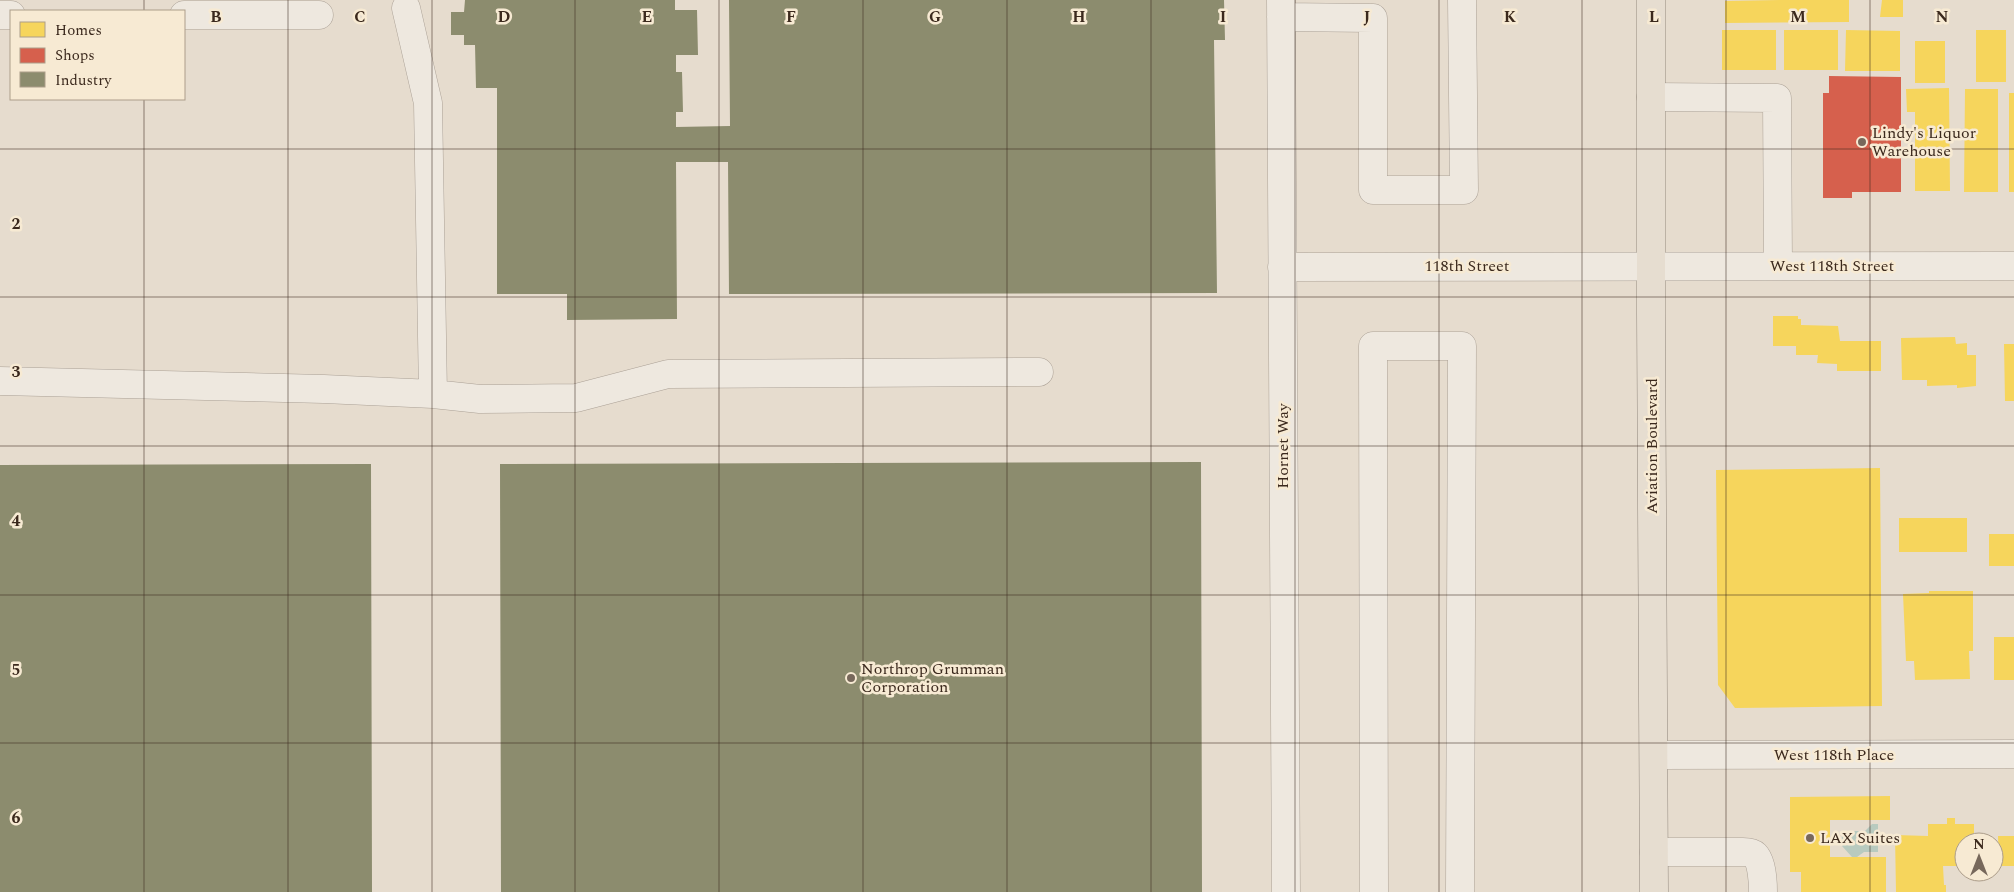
<svg xmlns="http://www.w3.org/2000/svg" width="2014" height="892" font-family="Spectral,serif">
	<style>
		.water { fill: #b8cabf }
		.homes { fill: #f6d55c }
		.shops { fill: #d6604d }
		.industry { fill: #8c8c6e }
		.lines { fill: none; stroke-linecap: round; stroke-linejoin: round }
		.minor-casing { stroke: #aba196; stroke-width: 29 }
		.major-casing { stroke: #91877d; stroke-width: 29 }
		.minor { stroke: #eee8df; stroke-width: 28 }
		.major { stroke: #e6ddd0; stroke-width: 28 }
		.grid { fill: none; stroke: #3b291d; stroke-width: 1; stroke-opacity: 0.55 }
		.poi-dot { fill: #77685b; stroke: #f7ead3; stroke-width: 2 }
		.labels { text-anchor: middle; dominant-baseline: central; stroke-width: 5; stroke-linejoin: round; paint-order: stroke }
		.poi-label { font-size: 16px; fill: #3b291d; stroke: #f7ead3; text-anchor: start }
		.street-label { font-size: 16px; fill: #3b291d; stroke: #f7ead3 }
		.grid-label { font-size: 16px; text-anchor: middle; font-weight: bold; fill: #3b291d; stroke: #f7ead3; stroke-width: 5; stroke-linejoin: round; paint-order: stroke }
	</style>
	<rect width="100%" height="100%" fill="#e6dcce"/>
	<!-- water -->
	<path class="water" d="M 1872,824 L 1878,824 L 1878,852 L 1864,852 L 1857,857 L 1852,857 L 1842,846 L 1842,831 L 1865,831 Z"/>
	<!-- homes -->
	<path class="homes" d="M 1779,0 L 1849,0 L 1849,22 L 1725,23 L 1725,1 Z
		M 1882,0 L 1903,0 L 1903,17 L 1880,17 Z
		M 1722,30 L 1776,30 L 1776,70 L 1722,70 Z
		M 1784,30 L 1838,30 L 1838,70 L 1784,70 Z
		M 1846,30 L 1900,31 L 1900,71 L 1845,71 Z
		M 1976,30 L 2006,30 L 2006,82 L 1976,82 Z
		M 1915,41 L 1945,41 L 1945,83 L 1915,83 Z
		M 1949,88 L 1950,191 L 1915,191 L 1915,112 L 1907,112 L 1906,89 Z
		M 1965,89 L 1998,89 L 1998,192 L 1964,192 Z
		M 2009,93 L 2014,93 L 2014,192 L 2009,192 Z
		M 1773,316 L 1798,316 L 1798,319 L 1801,319 L 1801,325 L 1838,326 L 1840,341 L 1881,341 L 1881,371 L 1837,371 L 1837,364 L 1817,363 L 1818,355 L 1796,355 L 1796,346 L 1773,346 Z
		M 1955,337 L 1956,344 L 1967,343 L 1967,355 L 1976,355 L 1976,386 L 1957,388 L 1957,385 L 1927,386 L 1927,380 L 1902,380 L 1901,338 Z
		M 2004,344 L 2014,344 L 2014,401 L 2005,401 Z
		M 1880,468 L 1882,706 L 1735,708 L 1718,685 L 1716,470 Z
		M 1899,518 L 1967,518 L 1967,552 L 1899,552 Z
		M 1989,534 L 2014,534 L 2014,566 L 1989,566 Z
		M 1929,591 L 1973,591 L 1973,651 L 1969,651 L 1970,679 L 1915,680 L 1914,661 L 1906,661 L 1903,594 L 1929,593 Z
		M 1994,637 L 2014,637 L 2014,680 L 1994,680 Z
		M 1890,796 L 1890,820 L 1830,820 L 1830,857 L 1886,857 L 1886,892 L 1801,892 L 1801,872 L 1790,872 L 1790,797 Z
		M 1947,818 L 1955,818 L 1955,824 L 1974,824 L 1974,842 L 1964,842 L 1964,866 L 1943,866 L 1944,885 L 1946,885 L 1946,892 L 1896,892 L 1895,835 L 1928,836 L 1928,824 L 1947,824 Z
		M 1998,836 L 2014,836 L 2014,866 L 1999,866 Z"/>
	<!-- shops -->
	<path class="shops" d="M 1829,76 L 1901,77 L 1901,192 L 1852,192 L 1852,198 L 1823,198 L 1823,93 L 1829,93 Z"/>
	<!-- industry -->
	<path class="industry" d="M 465,0 L 675,0 L 675,10 L 697,10 L 698,55 L 676,55 L 676,72 L 682,72 L 683,112 L 676,112 L 676,127 L 730,126 L 729,0 L 1224,0 L 1225,40 L 1214,40 L 1217,293 L 729,294 L 728,162 L 676,162 L 677,319 L 567,320 L 567,294 L 497,294 L 497,88 L 476,88 L 475,45 L 464,45 L 464,35 L 451,35 L 451,12 L 464,12 Z
		M 1201,462 L 1202,892 L 501,892 L 500,464 Z
		M 371,464 L 372,892 L 0,892 L 0,465 Z"/>
	<g class="lines">
		<defs>
			<path id="minor" d="M 1281,0 L 1286,892
				M 0,15 L 11,15
				M 184,15 L 319,15
				M 1281,17 L 1373,18 L 1373,190 L 1464,190 L 1462,0
				M 1651,97 L 1777,98 L 1778,265
				M 1282,267 L 2014,266
				M 0,381 L 324,389 L 433,394 L 428,103 L 406,8
				M 433,394 L 480,399 L 576,398 L 668,374 L 1039,372
				M 1654,755 L 2014,754
				M 1654,852 L 1743,852 C 1747,852 1752,852 1755,855 C 1762,862 1763,882 1763,892
				M 1374,892 L 1373,346 L 1462,346 L 1460,892"/>
			<path id="major" d="M 1651,0 L 1651,313 L 1654,892"/>
		</defs>
		<!-- minor casing -->
		<use href="#minor" class="minor-casing"/>
		<!-- major casing -->
		<use href="#major" class="major-casing"/>
		<!-- minor -->
		<use href="#minor" class="minor"/>
		<!-- major -->
		<use href="#major" class="major"/>
	</g>
	<!-- grid -->
	<path class="grid" d="M 144,0 L 144,11M 288,0 L 288,892M 432,0 L 432,892M 575,0 L 575,892M 719,0 L 719,892M 863,0 L 863,892M 1007,0 L 1007,892M 1151,0 L 1151,892M 1295,0 L 1295,892M 1439,0 L 1439,892M 1582,0 L 1582,892M 1726,0 L 1726,892M 1870,0 L 1870,892M 144,99 L 144,892M 0,149 L 2014,149M 0,297 L 2014,297M 0,446 L 2014,446M 0,595 L 2014,595M 0,743 L 2014,743"/>
	<!-- markers -->
	<g class="poi-dot">
		<circle cx="1862" cy="142" r="5"/>
		<circle cx="851" cy="678" r="5"/>
		<circle cx="1810" cy="838" r="5"/>
	</g>
	<g class="labels">
		<!-- poi labels -->
		<g class="poi-label">
			<text x="1872" y="133">Lindy's Liquor<tspan x="1872" dy="18">Warehouse</tspan></text>
			<text x="861" y="669">Northrop Grumman<tspan x="861" dy="18">Corporation</tspan></text>
			<text x="1820" y="838">LAX Suites</text>
		</g>
		<!-- street labels -->
		<g class="street-label">
			<text x="1467" y="266">118th Street</text>
			<text x="1832" y="266">West 118th Street</text>
			<text transform="translate(1283 446) rotate(-90)">Hornet Way</text>
			<text transform="translate(1652 446) rotate(-90)">Aviation Boulevard</text>
			<text x="1834" y="755">West 118th Place</text>
		</g>
	</g>
	<g class="grid-label">
		<text x="216" y="22">B</text>
		<text x="360" y="22">C</text>
		<text x="504" y="22">D</text>
		<text x="647" y="22">E</text>
		<text x="791" y="22">F</text>
		<text x="935" y="22">G</text>
		<text x="1079" y="22">H</text>
		<text x="1223" y="22">I</text>
		<text x="1367" y="22">J</text>
		<text x="1510" y="22">K</text>
		<text x="1654" y="22">L</text>
		<text x="1798" y="22">M</text>
		<text x="1942" y="22">N</text>
		<text x="16" y="229">2</text>
		<text x="16" y="377">3</text>
		<text x="16" y="526">4</text>
		<text x="16" y="675">5</text>
		<text x="16" y="823">6</text>
	</g>
	<!-- legend -->
	<rect x="10" y="10" width="175" height="90" fill="#f7ead3" stroke="#ac9d8a"/>
	<rect x="20" y="22" width="25" height="15" fill="#f6d55c" stroke="#ac9d8a"/>
	<text x="55" y="35" font-size="15" fill="#3b291d">Homes</text>
	<rect x="20" y="48" width="25" height="15" fill="#d6604d" stroke="#ac9d8a"/>
	<text x="55" y="60" font-size="15" fill="#3b291d">Shops</text>
	<rect x="20" y="72" width="25" height="15" fill="#8c8c6e" stroke="#ac9d8a"/>
	<text x="55" y="85" font-size="15" fill="#3b291d">Industry</text>
	<!-- north arrow -->
	<g transform="translate(1979 857)"><circle r="24" fill="#f7ead3" stroke="#ac9d8a"/>
	<path d="M0-4L9 19L0 12L-9 19Z" fill="#77685b"/>
	<text y="-8" font-size="14" font-weight="bold" text-anchor="middle" fill="#3b291d">N</text>
	</g>
</svg>
